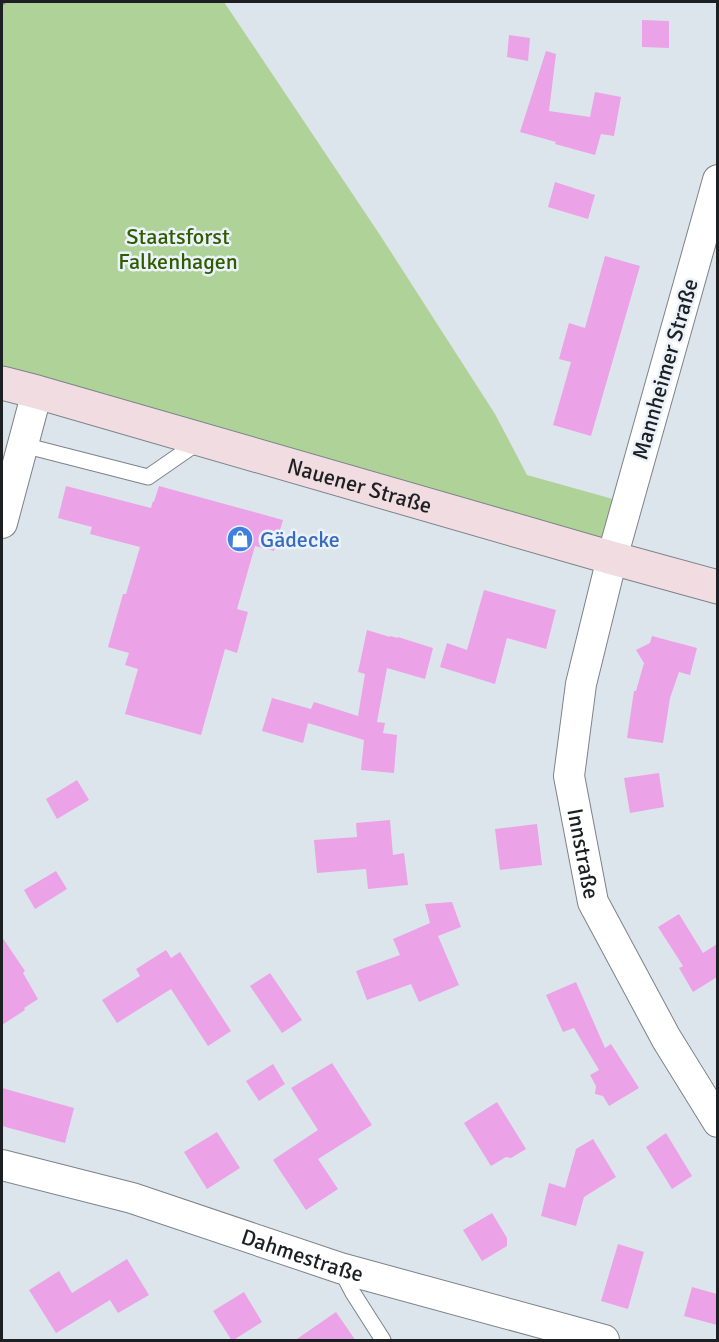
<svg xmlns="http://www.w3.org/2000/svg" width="719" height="1342" font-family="Signika,sans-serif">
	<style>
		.green { fill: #aed298 }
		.building { fill: #eba2e7 }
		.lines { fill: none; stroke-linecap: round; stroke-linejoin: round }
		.service-casing { stroke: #7c838a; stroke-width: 17 }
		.minor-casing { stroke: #7c838a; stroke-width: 32 }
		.secondary-casing { stroke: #7c838a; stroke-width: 35 }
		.path { stroke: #848a8f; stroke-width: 4; stroke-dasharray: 3 3; stroke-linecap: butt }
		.service { stroke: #fff; stroke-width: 15 }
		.minor { stroke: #fff; stroke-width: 30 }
		.secondary { stroke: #f1dce1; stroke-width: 33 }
		.labels { text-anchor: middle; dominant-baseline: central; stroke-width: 5; stroke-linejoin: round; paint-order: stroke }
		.park-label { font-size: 22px; fill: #305c00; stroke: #ebf2fa }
		.street-label { font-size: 22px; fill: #1d2023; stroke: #ebf2fa }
		.shop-label { font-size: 22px; fill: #366cbe; stroke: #ebf2fa; text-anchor: start }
	</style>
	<rect width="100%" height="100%" fill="#dde5ec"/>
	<!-- green -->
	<path class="green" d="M 2,2 L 224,2 L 380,235 L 495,414 L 527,475 L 627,503 L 612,558 L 2,383 Z"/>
	<!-- building -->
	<path class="building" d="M 642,20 L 669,21 L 669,48 L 642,47 Z
		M 509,35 L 530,38 L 528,61 L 507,57 Z
		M 546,51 L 556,54 L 549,111 L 590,117 L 595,92 L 621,97 L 614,136 L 601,134 L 595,155 L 555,144 L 556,142 L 520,132 Z
		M 555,182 L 595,195 L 588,219 L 548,207 Z
		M 605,256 L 640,266 L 591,436 L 553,425 L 571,362 L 559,359 L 569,323 L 585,328 Z
		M 66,486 L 151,508 L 153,501 L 154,502 L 159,486 L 283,520 L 274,551 L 255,546 L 237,609 L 248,612 L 237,653 L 225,649 L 201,735 L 125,714 L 138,669 L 125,665 L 129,653 L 108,647 L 123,594 L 126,594 L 140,547 L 90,534 L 92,527 L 58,518 Z
		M 484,590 L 556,610 L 546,649 L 507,638 L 495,684 L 440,667 L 447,643 L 467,650 Z
		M 367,630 L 390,637 L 390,636 L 398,638 L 398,637 L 433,648 L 425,679 L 387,668 L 377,722 L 385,723 L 383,733 L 397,735 L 394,773 L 361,770 L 364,740 L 308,723 L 303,743 L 262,731 L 272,698 L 311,709 L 314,702 L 358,716 L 365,674 L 358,672 Z
		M 652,636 L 697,648 L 690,675 L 679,672 L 670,698 L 663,743 L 627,738 L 634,691 L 636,691 L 644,663 L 636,650 L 650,643 Z
		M 659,773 L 664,807 L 630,813 L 624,778 Z
		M 77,780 L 89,800 L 57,819 L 46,799 Z
		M 390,820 L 393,855 L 404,853 L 408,885 L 368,889 L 366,869 L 317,873 L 314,840 L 357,837 L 356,823 Z
		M 537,824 L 542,865 L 500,870 L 495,829 Z
		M 56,871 L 67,889 L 35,909 L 24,890 Z
		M 452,902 L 461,927 L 438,936 L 459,985 L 419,1002 L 411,984 L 367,1000 L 356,971 L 400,955 L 393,939 L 430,923 L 425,904 Z
		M 679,914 L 703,953 L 717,944 L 717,977 L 693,992 L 679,968 L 683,966 L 658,927 Z
		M 2,937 L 25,971 L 23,973 L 38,999 L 24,1008 L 25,1010 L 2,1025 Z
		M 166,950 L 171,958 L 180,952 L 231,1031 L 208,1046 L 171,989 L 117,1023 L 102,1000 L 140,976 L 136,969 Z
		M 270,973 L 302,1020 L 282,1033 L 250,986 Z
		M 576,982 L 605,1048 L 611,1044 L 639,1088 L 609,1106 L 603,1096 L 595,1094 L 596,1086 L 590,1075 L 599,1070 L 574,1028 L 563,1032 L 546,995 Z
		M 332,1063 L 372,1125 L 318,1159 L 338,1189 L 306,1210 L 273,1160 L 318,1130 L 291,1088 Z
		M 273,1064 L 285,1084 L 259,1101 L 246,1081 Z
		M 2,1088 L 74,1108 L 65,1143 L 2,1126 Z
		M 497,1102 L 526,1149 L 511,1158 L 506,1157 L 491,1166 L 464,1123 Z
		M 217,1132 L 240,1168 L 207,1189 L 184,1152 Z
		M 666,1133 L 692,1176 L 672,1189 L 646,1147 Z
		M 593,1139 L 616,1177 L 584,1197 L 576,1226 L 541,1216 L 549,1183 L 565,1188 L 576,1149 Z
		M 492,1213 L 507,1238 L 507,1246 L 482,1261 L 463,1230 Z
		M 618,1244 L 644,1252 L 628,1309 L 601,1301 Z
		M 127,1259 L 149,1295 L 118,1313 L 110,1300 L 56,1333 L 29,1290 L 59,1271 L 72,1293 Z
		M 692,1287 L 717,1294 L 717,1325 L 684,1316 Z
		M 244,1292 L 262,1322 L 232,1341 L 213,1311 Z
		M 336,1312 L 356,1341 L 294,1341 Z"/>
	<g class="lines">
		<defs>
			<path id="service" d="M 23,445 L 148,477 L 200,441
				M 340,1268 L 353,1293 L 383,1340"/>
			<g id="minor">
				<path id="s1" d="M 718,180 L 612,558 L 581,684 L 569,776 L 593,902 L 666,1038 L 718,1122"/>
				<path d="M 2,523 L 37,392"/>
				<path id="s2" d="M 2,1165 L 132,1198 L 340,1268 L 604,1340"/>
			</g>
			<g id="secondary">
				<path id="s3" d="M 2,383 L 37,392 L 612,558 L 718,587"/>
			</g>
		</defs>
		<!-- service casing -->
		<use href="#service" class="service-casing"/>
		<!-- minor casing -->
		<use href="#minor" class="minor-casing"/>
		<!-- secondary casing -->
		<use href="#secondary" class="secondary-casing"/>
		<!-- path -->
		<path class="path" d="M 2,3 L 5,2"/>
		<!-- service -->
		<use href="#service" class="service"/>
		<!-- minor -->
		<use href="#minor" class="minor"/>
		<!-- secondary -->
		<use href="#secondary" class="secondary"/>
	</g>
	<!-- icons -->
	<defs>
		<symbol id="shop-disc" viewBox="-11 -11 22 22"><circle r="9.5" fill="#3f7fe0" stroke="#ebf2fa"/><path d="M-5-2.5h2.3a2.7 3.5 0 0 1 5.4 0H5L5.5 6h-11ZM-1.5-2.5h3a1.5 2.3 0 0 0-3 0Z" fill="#fff"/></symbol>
	</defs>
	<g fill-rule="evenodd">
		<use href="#shop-disc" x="225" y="524" width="30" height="30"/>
	</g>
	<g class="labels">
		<!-- park labels -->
		<g class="park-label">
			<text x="178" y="236">Staatsforst<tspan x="178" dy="25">Falkenhagen</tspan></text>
		</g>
		<!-- street labels -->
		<g class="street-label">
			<text transform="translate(665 369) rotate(-74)">Mannheimer Straße</text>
			<text stroke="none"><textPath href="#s3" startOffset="372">Nauener Straße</textPath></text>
			<text stroke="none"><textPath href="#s1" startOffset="694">Innstraße</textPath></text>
			<text stroke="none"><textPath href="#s2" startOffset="314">Dahmestraße</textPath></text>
		</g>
		<!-- shop labels -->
		<g class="shop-label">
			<text x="260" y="539">Gädecke</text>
		</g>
	</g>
	<!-- border -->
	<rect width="719" height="1342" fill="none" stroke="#1d2023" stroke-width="6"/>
</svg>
